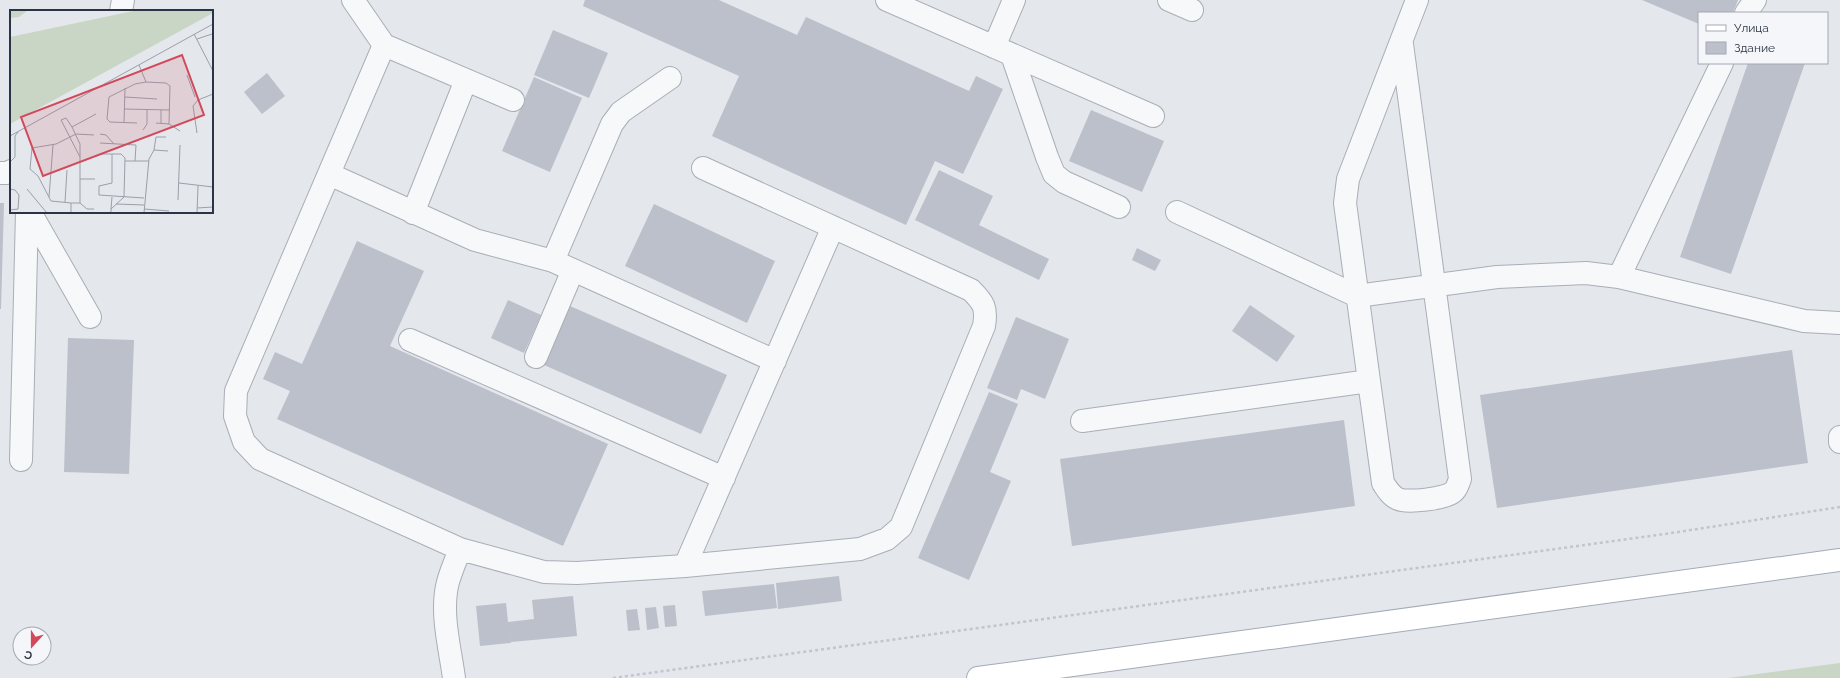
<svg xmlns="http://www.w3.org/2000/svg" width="1840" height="678" font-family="Raleway,sans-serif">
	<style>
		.green { fill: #c9d6c5 }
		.building { fill: #bbc0ca }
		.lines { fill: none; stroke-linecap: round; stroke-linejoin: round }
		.minor-casing { stroke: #a9aeb7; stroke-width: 24 }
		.major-casing { stroke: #a3abb8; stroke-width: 24 }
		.path { stroke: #c2c5cb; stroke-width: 2.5; stroke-dasharray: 3 3; stroke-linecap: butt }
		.minor { stroke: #f7f8fa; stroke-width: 22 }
		.major { stroke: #fff; stroke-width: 22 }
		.inset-road { fill: none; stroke: #9a9fa9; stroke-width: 1 }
		.view { fill: #d1495b; fill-opacity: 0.15; stroke: #d1495b; stroke-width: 2 }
		.inset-edge { fill: none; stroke: #2b3445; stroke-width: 2 }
	</style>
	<rect width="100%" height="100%" fill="#e4e7ec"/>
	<!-- green -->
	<path class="green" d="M 1840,663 L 1840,678 L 1728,678 Z"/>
	<!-- building -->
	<path class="building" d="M 585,0 L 719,0 L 797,35 L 806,17 L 969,91 L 976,76 L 1003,89 L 963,174 L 935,161 L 906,225 L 712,136 L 739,76 L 583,6 Z
		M 1642,0 L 1738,0 L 1733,13 L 1699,13 L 1699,24 Z
		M 553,30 L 608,53 L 589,98 L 534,75 Z
		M 1748,63 L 1805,63 L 1731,274 L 1680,257 Z
		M 267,73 L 285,96 L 262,114 L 244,92 Z
		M 534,77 L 582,98 L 550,172 L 502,151 Z
		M 1091,110 L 1164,141 L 1142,192 L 1069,161 Z
		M 939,170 L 993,196 L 979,225 L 1049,259 L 1039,280 L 915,220 Z
		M 0,203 L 4,203 L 1,309 L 0,309 Z
		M 654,204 L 775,261 L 747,323 L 625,266 Z
		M 357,241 L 424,271 L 390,346 L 608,444 L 563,546 L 277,419 L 290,391 L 263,379 L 275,352 L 302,364 Z
		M 1137,248 L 1161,260 L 1155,271 L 1132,260 Z
		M 508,300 L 541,315 L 524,353 L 491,338 Z
		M 1250,305 L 1295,336 L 1277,362 L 1232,331 Z
		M 570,306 L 727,375 L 701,434 L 544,365 Z
		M 1016,317 L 1069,339 L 1045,399 L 1021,389 L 1017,400 L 987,388 Z
		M 68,338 L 134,340 L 129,474 L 64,472 Z
		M 1792,350 L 1808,463 L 1497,508 L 1480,395 Z
		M 989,392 L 1018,404 L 990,472 L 1011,481 L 969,580 L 918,558 Z
		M 1344,420 L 1355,506 L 1072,546 L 1060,459 Z
		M 839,576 L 842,601 L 778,609 L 776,583 Z
		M 774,584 L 777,608 L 705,616 L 702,591 Z
		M 573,596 L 577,636 L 511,642 L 509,630 L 511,643 L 480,646 L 476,606 L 506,603 L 508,622 L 534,619 L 532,600 Z
		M 675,605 L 677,626 L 665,627 L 663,606 Z
		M 656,607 L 659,628 L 647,630 L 645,608 Z
		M 637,609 L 640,630 L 628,631 L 626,610 Z"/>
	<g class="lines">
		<defs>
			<path id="minor" d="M 353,0 L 384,45 L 513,100
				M 887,0 L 1153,116
				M 1169,0 L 1192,10
				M 121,11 L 123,0
				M 1746,13 L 1755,0
				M 384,45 L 236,391 L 235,416 L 244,442 L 260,459 L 460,549
				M 994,47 L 1014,0
				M 1012,55 L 1047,157 L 1054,174 L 1064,182 L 1119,207
				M 0,173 L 7,173 L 11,171
				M 329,174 L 475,240 L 553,261 L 775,361
				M 30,212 L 90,317
				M 1177,212 L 1357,296 L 1497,277 L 1586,273 L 1619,277 L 1804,321 L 1840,323
				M 413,213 L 466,80
				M 553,261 L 612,124 L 621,112 L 670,78
				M 1619,277 L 1722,63
				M 410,340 L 724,478
				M 536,357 L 573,270
				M 1369,381 L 1383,483 C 1387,489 1391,496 1398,499 C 1407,503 1445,499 1453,492 C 1457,489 1458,484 1460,479 L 1402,44
				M 1082,421 L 1369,381 L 1345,203 L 1348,179 L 1417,0
				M 1840,442 L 1840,437
				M 21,460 L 27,212
				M 685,566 L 833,227
				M 454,678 C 450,648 440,612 448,582 C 451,571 456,560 460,549 L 544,572 L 577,573 L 685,566 L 860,549 L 887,539 L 901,527 L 984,326 C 987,308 984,303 971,290 L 703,168"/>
			<path id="major" d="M 978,678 L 1840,560"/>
		</defs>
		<!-- minor casing -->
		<use href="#minor" class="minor-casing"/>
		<!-- major casing -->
		<use href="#major" class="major-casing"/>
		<!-- path -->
		<path class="path" d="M 613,678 L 1665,534 L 1840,507"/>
		<!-- minor -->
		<use href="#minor" class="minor"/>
		<!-- major -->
		<use href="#major" class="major"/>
	</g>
	<!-- overview -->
	<g transform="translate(10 10)">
		<rect width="203" height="203" fill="#e4e7ec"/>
		<path d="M 0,0 L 18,0 L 9,7 L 0,8 ZM 128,0 L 203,0 L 203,3 L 0,114 L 0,27 Z" fill="#c9d6c5"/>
		<path class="inset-road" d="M 184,24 L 203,61M 187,29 L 202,24M 177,65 L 185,87M 136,72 L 156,73 L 160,76 L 159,114M 115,87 L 147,89M 114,99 L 160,100M 114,113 L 115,78M 127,113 L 100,112 L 97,109 L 99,87 L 125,74 L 136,72 L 129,55M 146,113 L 159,114 L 170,121M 151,113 L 151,100M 62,117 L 56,108 L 51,110 L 70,147M 133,120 L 137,114 L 137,100M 187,123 L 183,96 L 188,90 L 203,84M 90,124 L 96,125 L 104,134M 0,126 L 203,14M 90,133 L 126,135 L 125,151M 144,140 L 158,141M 90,144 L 111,144 L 115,148 L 114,187 L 101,199 L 101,203M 102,144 L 102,173 L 89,176 L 89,185 L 134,188M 115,151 L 139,151M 0,152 L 5,147 L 5,126 L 8,122M 70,169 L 85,169M 169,173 L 203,177M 0,179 L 5,180 L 9,185 L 8,199 L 0,200M 17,179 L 37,203M 39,187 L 43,135M 168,190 L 170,135M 55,192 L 57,160M 61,193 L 70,193 L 77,199 L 84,199M 70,193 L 70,134 L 62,117 L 86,104M 106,194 L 134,195M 187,198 L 203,197M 101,199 L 102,187M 134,199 L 159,201M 61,203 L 61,193 L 41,191 L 28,166 L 20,159 L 22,138 L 46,134 L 66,124 L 84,125M 134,203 L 139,149 L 144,140 L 146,127 L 156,127M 187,203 L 188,176"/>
		<path class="view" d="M 172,45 L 194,105 L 33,166 L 11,107 Z"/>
		<rect width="203" height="203" class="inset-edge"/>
	</g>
	<!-- legend -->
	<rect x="1698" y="12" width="130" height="52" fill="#f4f6f9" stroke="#a4a8b1"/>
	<rect x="1706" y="25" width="20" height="6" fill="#ffffff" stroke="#a4a8b1"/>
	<text x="1734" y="32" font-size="12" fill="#2b3445">Улица</text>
	<rect x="1706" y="42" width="20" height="12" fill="#bbc0ca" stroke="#a4a8b1"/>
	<text x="1734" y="52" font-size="12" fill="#2b3445">Здание</text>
	<!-- north arrow -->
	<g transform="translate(32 646) rotate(201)"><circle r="19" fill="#f4f6f9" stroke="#a4a8b1"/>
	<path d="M0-3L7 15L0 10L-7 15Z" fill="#d1495b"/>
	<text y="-6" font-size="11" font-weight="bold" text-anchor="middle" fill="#2b3445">С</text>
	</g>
</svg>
